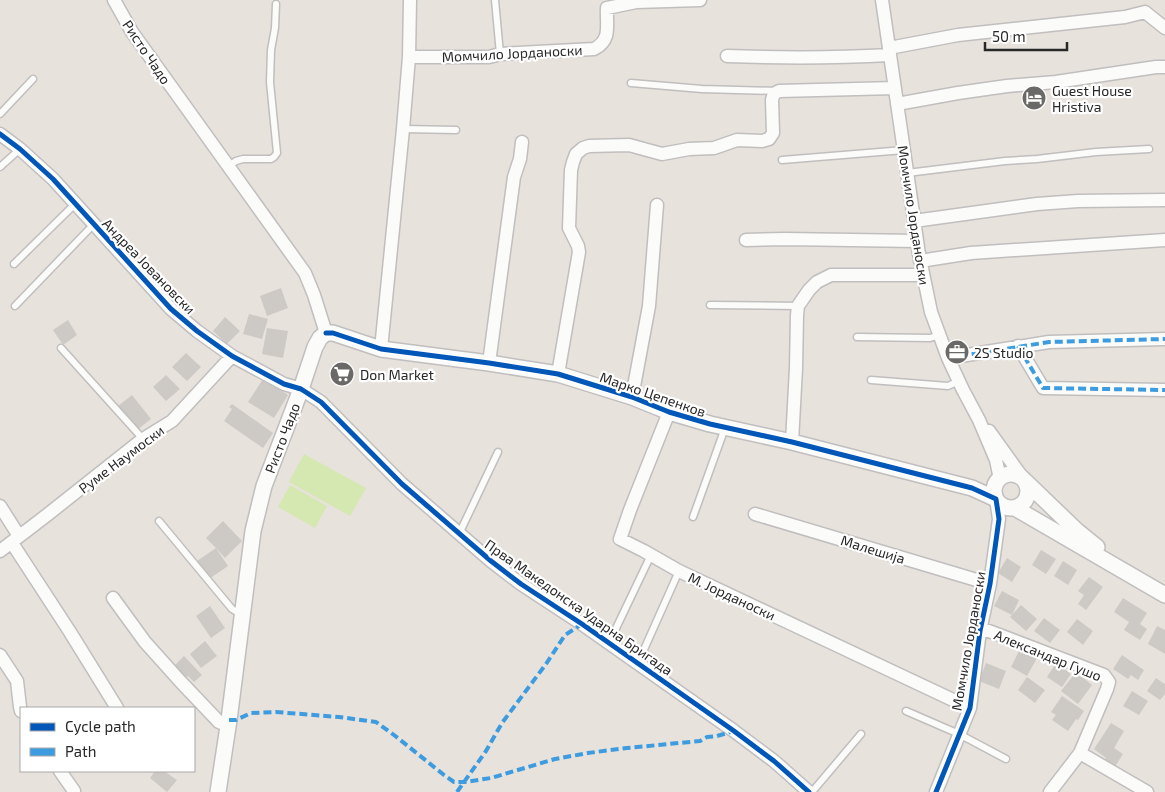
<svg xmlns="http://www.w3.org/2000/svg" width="1165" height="792" font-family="'Exo 2',sans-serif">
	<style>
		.pitch { fill: #d5e8b1 }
		.building { fill: #cdcac6 }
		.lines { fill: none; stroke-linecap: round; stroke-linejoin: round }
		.service-casing { stroke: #c0bebe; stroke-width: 9 }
		.minor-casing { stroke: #c0bebe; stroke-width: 15 }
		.tertiary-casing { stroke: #c0bebe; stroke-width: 18 }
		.service { stroke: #fbfbfa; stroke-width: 6 }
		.minor { stroke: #fbfbfa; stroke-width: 12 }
		.tertiary { stroke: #fbfbfa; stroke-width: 15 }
		.quiet { stroke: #3d9ce0; stroke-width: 4; stroke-dasharray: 8 4; stroke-linecap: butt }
		.cycleway-casing { stroke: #fff; stroke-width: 8 }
		.cycleway { stroke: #0057b8; stroke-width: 5 }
		.labels { text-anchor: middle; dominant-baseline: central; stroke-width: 4.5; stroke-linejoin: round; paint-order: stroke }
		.street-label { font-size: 14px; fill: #282828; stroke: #fff }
		.poi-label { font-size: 14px; fill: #282828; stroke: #fff; text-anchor: start }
	</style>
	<rect width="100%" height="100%" fill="#e7e2dc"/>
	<!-- pitch -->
	<path class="pitch" d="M 304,454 L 366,488 L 350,516 L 289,482 Z
		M 290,485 L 327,506 L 315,528 L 278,507 Z"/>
	<!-- building -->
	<path class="building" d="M 281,288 L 288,308 L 267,316 L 260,296 Z
		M 249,314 L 268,319 L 262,339 L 243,334 Z
		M 225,317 L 240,331 L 227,344 L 213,331 Z
		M 68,320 L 77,335 L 63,345 L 53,330 Z
		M 267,328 L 288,331 L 283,358 L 262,354 Z
		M 186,353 L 201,367 L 187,381 L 172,367 Z
		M 166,375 L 180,389 L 166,401 L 153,387 Z
		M 263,379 L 288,395 L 274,418 L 248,402 Z
		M 132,395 L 151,419 L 137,430 L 118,406 Z
		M 232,404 L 273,433 L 263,448 L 224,421 L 232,409 L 229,407 Z
		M 223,521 L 242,541 L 225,558 L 216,548 L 228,566 L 209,579 L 197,561 L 216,548 L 206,538 Z
		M 1041,550 L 1056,559 L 1046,574 L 1032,565 Z
		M 1007,558 L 1021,567 L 1012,582 L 998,573 Z
		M 1063,561 L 1077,570 L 1068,585 L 1054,576 Z
		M 1089,577 L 1103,587 L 1086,610 L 1078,604 L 1084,595 L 1078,591 Z
		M 1002,591 L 1019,600 L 1012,615 L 994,606 Z
		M 1123,598 L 1147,613 L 1140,624 L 1147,629 L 1140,640 L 1124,630 L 1129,622 L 1114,612 Z
		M 1021,605 L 1037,619 L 1026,631 L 1010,617 Z
		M 210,606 L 225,628 L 211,638 L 196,616 Z
		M 1044,618 L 1060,630 L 1050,643 L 1034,631 Z
		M 1077,619 L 1093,631 L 1083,645 L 1067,632 Z
		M 1157,626 L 1165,630 L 1165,654 L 1148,644 Z
		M 205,641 L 217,656 L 201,668 L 190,654 Z
		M 1020,649 L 1037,658 L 1027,676 L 1011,667 Z
		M 1122,655 L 1144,670 L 1138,680 L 1131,675 L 1128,679 L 1113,669 Z
		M 184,656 L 202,675 L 194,682 L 188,676 L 183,680 L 172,668 Z
		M 986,663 L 1006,671 L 999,689 L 979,681 Z
		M 1056,663 L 1071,674 L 1062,687 L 1047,677 Z
		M 1076,672 L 1092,685 L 1078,704 L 1061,691 Z
		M 1027,677 L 1045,690 L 1035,703 L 1018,690 Z
		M 1156,678 L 1165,684 L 1165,694 L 1160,700 L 1147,691 Z
		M 1132,691 L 1148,701 L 1139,715 L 1123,706 Z
		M 1062,696 L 1084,711 L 1078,720 L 1076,719 L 1068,731 L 1052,720 L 1056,715 L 1051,712 Z
		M 1111,723 L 1124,731 L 1114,748 L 1123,754 L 1114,768 L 1104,761 L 1106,758 L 1094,749 Z
		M 155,771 L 164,771 L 177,780 L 167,792 L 150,778 Z"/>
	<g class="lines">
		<defs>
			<path id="service" d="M 495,0 L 500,54
				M 631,83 L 702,89 L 777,91
				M 0,114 L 33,79
				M 403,129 L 456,130
				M 782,160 L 904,150
				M 229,166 L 236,161 L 243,159 L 271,159 L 274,157 L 277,153 L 270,82 L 271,50 L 275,28 L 276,4
				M 0,167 L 20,149
				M 907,173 L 1005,161 L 1037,159 L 1096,152 L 1149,149
				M 14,264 L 75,204
				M 710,305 L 798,306
				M 15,306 L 94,224
				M 857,337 L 930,338 L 940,335
				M 61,348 L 143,439
				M 871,380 L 948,386 L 959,381
				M 693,517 L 725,428
				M 159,521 L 232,609 L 242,615
				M 459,534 L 498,452
				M 609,643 L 651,555
				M 638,663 L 679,571
				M 906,711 L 959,734 L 1006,759
				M 812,792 L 861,734"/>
			<path id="minor" d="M 114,0 L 132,32 L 305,273 L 314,295 L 326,333
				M 882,0 L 919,254 L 931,312 L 948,358 L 963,390 L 979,420 L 996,460 L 1000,479
				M 889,48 L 958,35 L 1125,17 L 1145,12 L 1165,28
				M 727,56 C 781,58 836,58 890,55
				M 409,57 L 489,57 L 500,54 L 594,49 C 612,40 606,25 607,8 L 636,2 L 700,0
				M 897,104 L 958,93 L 1007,86 L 1056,82 L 1156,67 L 1165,67
				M 0,134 L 20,149 L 53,179 L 171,309 L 197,331 L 232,356 L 284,384 L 301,389 L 321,402 L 402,484 L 491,561 L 521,584 L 582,624 L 734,731 L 774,761 L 809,792
				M 914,221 L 1037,204 L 1078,201 L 1165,200
				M 746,240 L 785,239 L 917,241
				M 920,261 L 971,253 L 1165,240
				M 1018,346 L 1043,388 L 1165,390
				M 381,349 L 403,129 L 409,57 L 410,0
				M 948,358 L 1049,342 L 1165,339
				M 489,363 L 514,177 L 520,159 L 522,142
				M 558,374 L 579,252 L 578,246 L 569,228 L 571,170 L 573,162 L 576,154 L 583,148 L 589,146 L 629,145 L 662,154 L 689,149 L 714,148 L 737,140 L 762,141 L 769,139 L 773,133 L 772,100 C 773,95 774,93 779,91 L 895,88
				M 632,397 L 649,306 L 657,205
				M 669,412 L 630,510 L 620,539 L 644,551 L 679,571 L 970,708
				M 989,431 L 1025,481
				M 792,442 L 796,368 L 797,315 L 798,306 L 809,290 L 817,282 L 831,275 L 923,275
				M 0,506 L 19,536
				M 755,514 L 990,584
				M 12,543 L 70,632 L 117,708
				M 0,551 L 47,515 L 143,439 L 172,421 L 232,356
				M 113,598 L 145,642 L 180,681 L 219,722 L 228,726
				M 981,628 L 1104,675 L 1109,682 L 1107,689 L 1080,753 L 1147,792
				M 0,655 L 17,681 L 20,707 L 21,711
				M 60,771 L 74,791
				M 936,792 L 970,708 L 980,631 L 990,584 L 999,519 L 996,499
				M 1050,792 L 1080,753"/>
			<path id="tertiary" d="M994 491a17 17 0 1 1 34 0a17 17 0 1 1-34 0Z
				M 1025,481 L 1076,530 L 1097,547
				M 1015,508 L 1165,595
				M 218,792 L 229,720 L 253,531 L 264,486 L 301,389 L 315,347 L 320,338 L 326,333 L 333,333 L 381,349 L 489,363 L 558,374 L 632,397 L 669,412 L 710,424 L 792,442 L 972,488 L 996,499"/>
		</defs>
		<!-- service casing -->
		<use href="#service" class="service-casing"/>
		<!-- minor casing -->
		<use href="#minor" class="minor-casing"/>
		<!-- tertiary casing -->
		<use href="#tertiary" class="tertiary-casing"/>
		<!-- service -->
		<use href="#service" class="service"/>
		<!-- minor -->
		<use href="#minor" class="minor"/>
		<!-- tertiary -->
		<use href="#tertiary" class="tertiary"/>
		<!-- quiet -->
		<path class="quiet" d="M 1018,346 L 1043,388 L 1165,390
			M 948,358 L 1049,342 L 1165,339
			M 229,720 L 236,720 L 251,713 L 276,712 L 339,717 L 376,722 L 394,735 L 444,775 L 454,782 L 465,782 L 491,778 L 555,759 L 588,753 L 627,748 L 700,741 L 707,737 L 717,736 L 734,731
			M 457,792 L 486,751 L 502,723 L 546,664 L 565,635 L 582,624"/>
		<defs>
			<path id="cycleway" d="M 0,134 L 20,149 L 53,179 L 171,309 L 197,331 L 232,356 L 284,384 L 301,389 L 321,402 L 402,484 L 491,561 L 521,584 L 582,624 L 734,731 L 774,761 L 809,792
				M 326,333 L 333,333 L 381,349 L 489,363 L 558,374 L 632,397 L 669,412 L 710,424 L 792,442 L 972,488 L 996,499 L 999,519 L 990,584 L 980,631 L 970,708 L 936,792"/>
		</defs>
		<!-- cycleway casing -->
		<use href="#cycleway" class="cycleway-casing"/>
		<!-- cycleway -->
		<use href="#cycleway" class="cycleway"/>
	</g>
	<!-- icons -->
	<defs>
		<symbol id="hotel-disc" viewBox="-11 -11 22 22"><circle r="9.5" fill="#6b6967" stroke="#fff"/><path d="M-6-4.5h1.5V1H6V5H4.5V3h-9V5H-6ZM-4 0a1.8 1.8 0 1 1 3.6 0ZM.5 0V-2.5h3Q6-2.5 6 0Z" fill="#fff"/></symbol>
		<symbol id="office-disc" viewBox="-11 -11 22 22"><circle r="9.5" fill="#6b6967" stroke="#fff"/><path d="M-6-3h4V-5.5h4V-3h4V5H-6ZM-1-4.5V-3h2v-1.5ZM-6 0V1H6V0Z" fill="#fff"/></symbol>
		<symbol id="supermarket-disc" viewBox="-11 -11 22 22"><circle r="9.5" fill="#6b6967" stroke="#fff"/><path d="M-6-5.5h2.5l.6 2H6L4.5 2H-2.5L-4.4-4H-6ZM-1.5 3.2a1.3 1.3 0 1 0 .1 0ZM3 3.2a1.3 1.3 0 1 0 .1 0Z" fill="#fff"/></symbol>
	</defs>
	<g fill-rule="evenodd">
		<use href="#hotel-disc" x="1020" y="84" width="28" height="28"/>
		<use href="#office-disc" x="943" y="338" width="28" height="28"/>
		<use href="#supermarket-disc" x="328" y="360" width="28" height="28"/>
	</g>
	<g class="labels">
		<!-- street labels -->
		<g class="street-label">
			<text transform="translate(147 52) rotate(56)">Ристо Чадо</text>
			<text transform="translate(512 53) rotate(-3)">Момчило Јорданоски</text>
			<text transform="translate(914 215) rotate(81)">Момчило Јорданоски</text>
			<text transform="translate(149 266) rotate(46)">Андреа Јовановски</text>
			<text transform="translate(653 394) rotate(19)">Марко Цепенков</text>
			<text transform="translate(282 438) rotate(-69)">Ристо Чадо</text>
			<text transform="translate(121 459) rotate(-37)">Руме Наумоски</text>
			<text transform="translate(873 549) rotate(17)">Малешија</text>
			<text transform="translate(732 596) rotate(25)">М. Јорданоски</text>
			<text transform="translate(579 607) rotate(35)">Прва Македонска Ударна Бригада</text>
			<text transform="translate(968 641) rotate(-80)">Момчило Јорданоски</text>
			<text transform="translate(1048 655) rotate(22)">Александар Гушо</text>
		</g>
		<!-- poi labels -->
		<g class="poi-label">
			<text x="1052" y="90">Guest House<tspan x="1052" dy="16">Hristiva</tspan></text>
			<text x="974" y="352">2S Studio</text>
			<text x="360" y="374">Don Market</text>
		</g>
	</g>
	<!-- legend -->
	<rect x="20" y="707" width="175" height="65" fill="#ffffff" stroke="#a9a9a9"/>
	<rect x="30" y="723" width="25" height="8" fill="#0057b8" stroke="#a9a9a9"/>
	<text x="65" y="732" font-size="15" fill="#282828">Cycle path</text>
	<rect x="30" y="748" width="25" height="8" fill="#3d9ce0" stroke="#a9a9a9"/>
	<text x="65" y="757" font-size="15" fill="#282828">Path</text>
	<!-- scale -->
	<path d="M985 42v8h82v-8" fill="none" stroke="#282828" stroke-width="2.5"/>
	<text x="992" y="42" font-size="15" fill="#282828" stroke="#ffffff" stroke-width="4" paint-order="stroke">50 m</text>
</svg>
